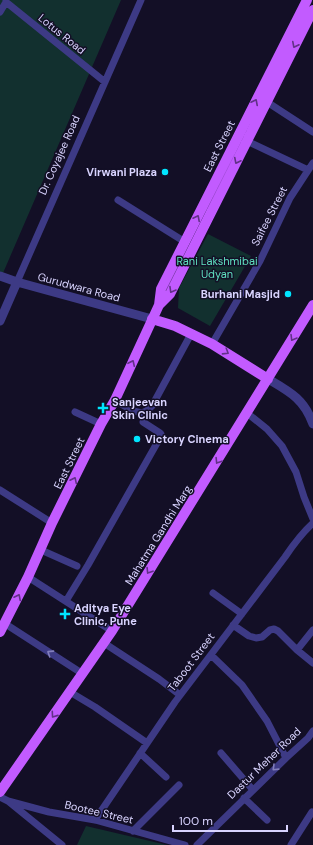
<svg xmlns="http://www.w3.org/2000/svg" width="313" height="845" font-family="'DM Sans',sans-serif">
	<style>
		.green { fill: #12302f }
		.lines { fill: none; stroke-linecap: round; stroke-linejoin: round }
		.minor { stroke: #3d3a85; stroke-width: 7 }
		.tertiary { stroke: #3d3a85; stroke-width: 9 }
		.primary { stroke: #c25bff; stroke-width: 10 }
		.oneway { stroke: #623188 }
		.oneway2 { stroke: #837fbc }
		.poi-dot { fill: #00e5ff; stroke: #130f26; stroke-width: 1.5 }
		.labels { text-anchor: middle; dominant-baseline: central; stroke-width: 3; stroke-linejoin: round; paint-order: stroke }
		.street-label { font-size: 11px; fill: #d9d4ff; stroke: #130f26 }
		.poi-label { font-size: 11px; font-weight: bold; fill: #d9d4ff; stroke: #130f26; text-anchor: start }
		.park-label { font-size: 11px; fill: #5fe0c0; stroke: #130f26 }
	</style>
	<rect width="100%" height="100%" fill="#130f26"/>
	<!-- green -->
	<path class="green" d="M 0,0 L 121,0 L 0,280 Z
		M 208,234 L 251,256 L 210,326 L 178,308 L 179,288 Z
		M 86,826 L 167,845 L 77,845 Z"/>
	<g class="lines">
		<!-- minor -->
		<path class="minor" d="M 6,2 L 105,82
			M 0,12 L 6,2 L 6,0
			M 267,102 L 313,132
			M 247,141 L 308,170
			M 118,200 L 185,242
			M 17,282 L 141,0
			M 212,344 L 260,261 L 290,198 L 313,163
			M 115,400 C 121,404 137,415 144,412 C 147,411 150,408 152,406 L 191,334
			M 75,412 L 101,424
			M 247,413 L 267,429 L 282,446 L 296,472 L 304,497 L 313,519
			M 0,490 L 52,523
			M 41,550 L 77,566
			M 28,577 L 112,631
			M 213,593 L 242,614
			M 66,601 L 88,565 L 161,436 L 161,434 L 160,433 L 143,422 L 148,409
			M 4,623 L 83,674
			M 233,625 L 249,636 L 256,638 L 262,637 L 270,630 L 274,629 L 278,631 L 297,650 L 313,663
			M 104,643 L 159,679 L 180,695
			M 297,650 L 313,630
			M 211,655 L 242,685 L 267,721 L 286,758
			M 70,692 L 95,707 L 147,743
			M 140,753 L 166,777
			M 221,753 L 253,790
			M 0,797 L 8,801 L 62,845
			M 244,798 L 267,820
			M 8,801 L 49,812 L 95,820 L 185,845
			M 95,820 L 175,702 L 285,557 C 293,545 302,533 313,523
			M 133,831 L 179,785
			M 197,845 L 286,758 L 308,738 L 313,731
			M 291,845 L 312,812"/>
		<!-- tertiary -->
		<path class="tertiary" d="M 0,276 L 17,282 L 152,319
			M 0,321 L 17,282
			M 268,379 C 290,392 304,399 313,424"/>
		<!-- primary -->
		<path class="primary" d="M 159,305 L 170,294 L 313,10
			M 152,319 L 175,326 L 212,344 L 268,379
			M 0,632 L 28,577 L 52,523 L 101,424 L 115,400 L 159,305 L 161,289 L 307,0
			M 0,792 L 112,631 L 313,305"/>
	</g>
	<!-- one-way arrows -->
	<defs><path id="oneway-chevron" d="M-2-3.5L2.5 0L-2 3.5" fill="none" stroke-width="1.6" stroke-linecap="round" stroke-linejoin="round"/></defs>
	<g class="oneway">
		<use href="#oneway-chevron" transform="translate(295 45) rotate(117)"/>
		<use href="#oneway-chevron" transform="translate(255 102) rotate(-63)"/>
		<use href="#oneway-chevron" transform="translate(237 161) rotate(117)"/>
		<use href="#oneway-chevron" transform="translate(197 218) rotate(-63)"/>
		<use href="#oneway-chevron" transform="translate(172 290) rotate(120)"/>
		<use href="#oneway-chevron" transform="translate(293 338) rotate(121)"/>
		<use href="#oneway-chevron" transform="translate(226 352) rotate(32)"/>
		<use href="#oneway-chevron" transform="translate(132 363) rotate(-65)"/>
		<use href="#oneway-chevron" transform="translate(218 461) rotate(122)"/>
		<use href="#oneway-chevron" transform="translate(74 480) rotate(-64)"/>
		<use href="#oneway-chevron" transform="translate(149 571) rotate(122)"/>
		<use href="#oneway-chevron" transform="translate(18 597) rotate(-63)"/>
		<use href="#oneway-chevron" transform="translate(54 715) rotate(125)"/>
	</g>
	<g class="oneway2">
		<use href="#oneway-chevron" transform="translate(50 653) rotate(-147)"/>
		<use href="#oneway-chevron" transform="translate(275 768) rotate(136)"/>
	</g>
	<!-- markers -->
	<g class="poi-dot">
		<circle cx="165" cy="172" r="4"/>
		<circle cx="288" cy="294" r="4"/>
		<path d="M101 402h4v4h4v4h-4v4h-4v-4h-4v-4h4z"/>
		<circle cx="137" cy="439" r="4"/>
		<path d="M63 608h4v4h4v4h-4v4h-4v-4h-4v-4h4z"/>
	</g>
	<g class="labels">
		<!-- street labels -->
		<g class="street-label">
			<text transform="translate(62 34) rotate(39)">Lotus Road</text>
			<text transform="translate(219 146) rotate(-63)">East Street</text>
			<text transform="translate(59 155) rotate(-66)">Dr. Coyajee Road</text>
			<text transform="translate(269 216) rotate(-63)">Saifee Street</text>
			<text transform="translate(79 287) rotate(15)">Gurudwara Road</text>
			<text transform="translate(69 463) rotate(-64)">East Street</text>
			<text transform="translate(158 535) rotate(-58)">Mahatma Gandhi Marg</text>
			<text transform="translate(191 662) rotate(-53)">Taboot Street</text>
			<text transform="translate(264 763) rotate(-44)">Dastur Meher Road</text>
			<text transform="translate(99 812) rotate(13)">Bootee Street</text>
		</g>
		<!-- poi labels -->
		<g class="poi-label">
			<text x="157" y="172" text-anchor="end">Virwani Plaza</text>
			<text x="280" y="294" text-anchor="end">Burhani Masjid</text>
			<text x="112" y="402">Sanjeevan<tspan x="112" dy="13">Skin Clinic</tspan></text>
			<text x="145" y="439">Victory Cinema</text>
			<text x="74" y="608">Aditya Eye<tspan x="74" dy="13">Clinic, Pune</tspan></text>
		</g>
		<!-- park labels -->
		<g class="park-label">
			<text x="217" y="261">Rani Lakshmibai<tspan x="217" dy="13">Udyan</tspan></text>
		</g>
	</g>
	<!-- scale -->
	<path d="M173 825v6h114v-6" fill="none" stroke="#d9d4ff" stroke-width="2"/>
	<text x="179" y="825" font-size="12" fill="#d9d4ff" stroke="#130f26" stroke-width="3" paint-order="stroke">100 m</text>
</svg>
